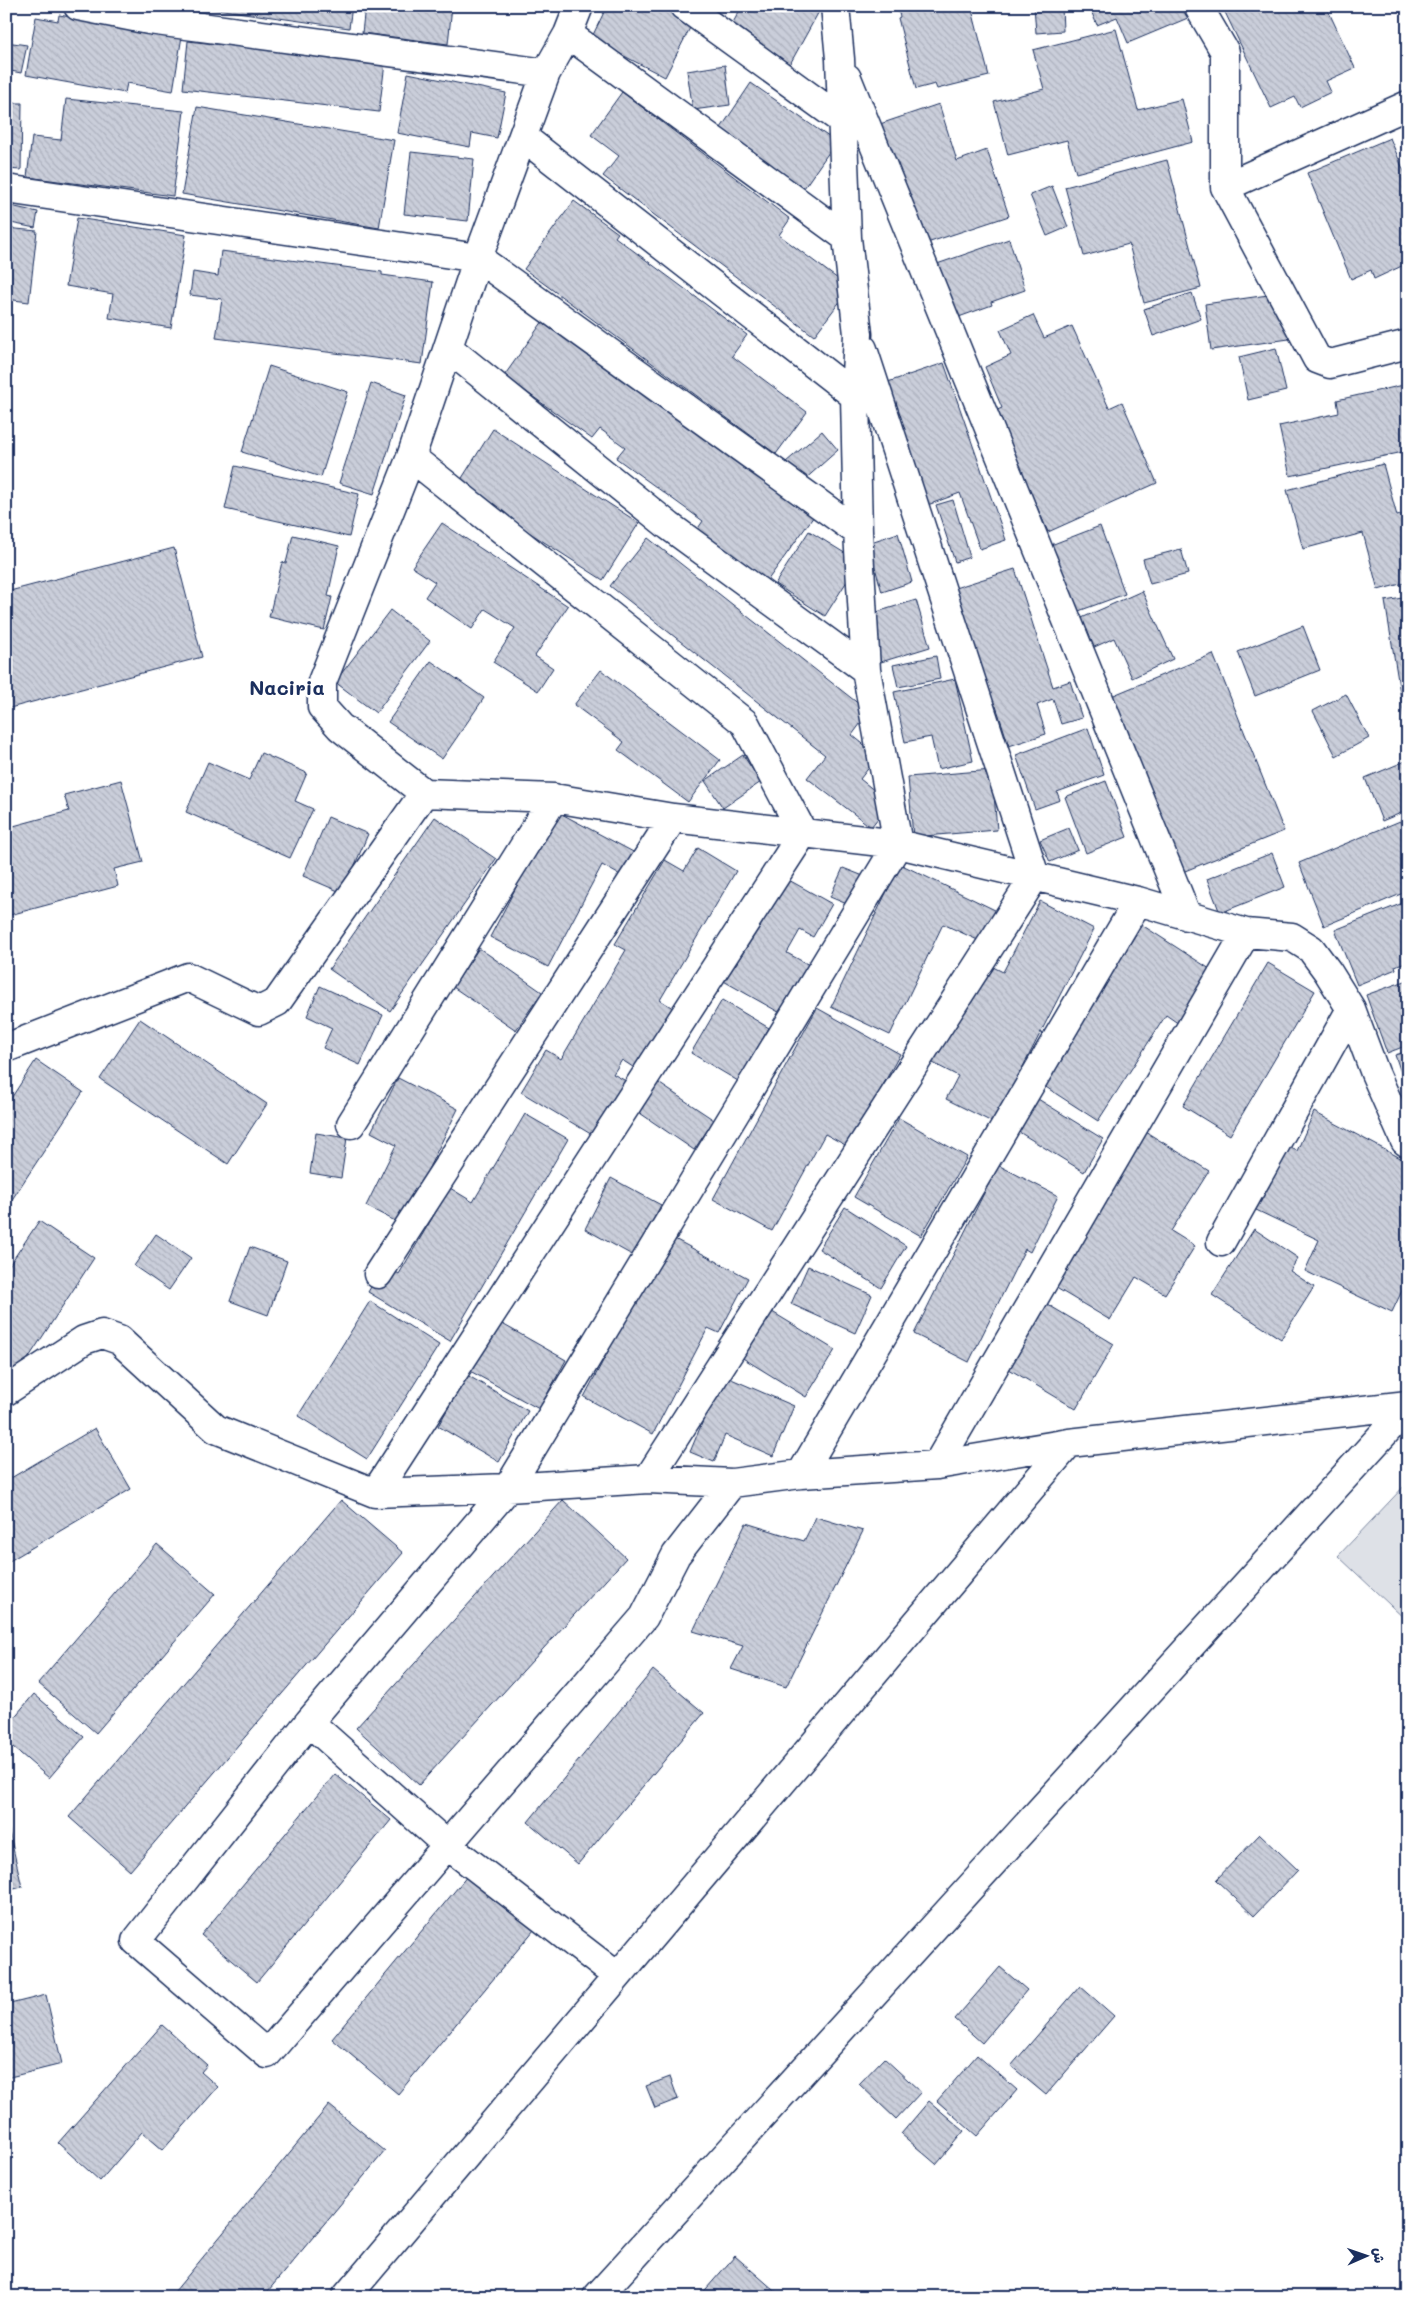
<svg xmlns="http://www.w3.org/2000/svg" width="1414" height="2303" font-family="Mali,'Playpen Sans Arabic',sans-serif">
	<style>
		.green { fill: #dee1e7; stroke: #7c88a2 }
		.building { fill: url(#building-back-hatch); stroke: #1b2f5e }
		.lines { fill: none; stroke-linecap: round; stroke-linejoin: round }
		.minor-casing { stroke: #1b2f5e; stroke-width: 31 }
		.minor { stroke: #fff; stroke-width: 28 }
		.labels { text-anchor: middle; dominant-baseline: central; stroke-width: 5; stroke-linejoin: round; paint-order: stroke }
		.district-label { font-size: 20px; font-weight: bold; fill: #1b2f5e; stroke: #fff }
	</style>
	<defs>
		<pattern id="building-back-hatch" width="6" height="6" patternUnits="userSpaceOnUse" patternTransform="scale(1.25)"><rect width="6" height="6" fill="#caceda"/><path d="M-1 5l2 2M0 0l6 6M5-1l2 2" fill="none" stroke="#adb1be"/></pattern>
	</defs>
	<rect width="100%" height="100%" fill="#fff"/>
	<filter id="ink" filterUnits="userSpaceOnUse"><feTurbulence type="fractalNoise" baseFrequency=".02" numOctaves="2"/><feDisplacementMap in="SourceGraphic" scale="10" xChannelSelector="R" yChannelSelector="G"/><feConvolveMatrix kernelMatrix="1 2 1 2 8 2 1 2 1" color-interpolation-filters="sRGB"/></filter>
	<g filter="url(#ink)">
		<!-- green -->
		<path class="green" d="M 1408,1482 L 1408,1622 L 1338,1556 Z"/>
		<!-- building -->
		<path class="building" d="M 195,6 L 352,6 L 349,28 Z
			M 365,6 L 452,6 L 448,44 L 362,33 Z
			M 607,6 L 672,6 L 695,18 L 665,77 L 591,39 Z
			M 742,6 L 822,6 L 790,64 L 729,30 Z
			M 897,6 L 971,6 L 989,76 L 937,89 L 935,84 L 916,89 L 898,18 L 900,17 Z
			M 1034,6 L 1062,6 L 1063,31 L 1036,33 Z
			M 1089,6 L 1191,6 L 1195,15 L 1128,43 L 1117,17 L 1097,25 Z
			M 1222,6 L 1326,6 L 1355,68 L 1326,81 L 1331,92 L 1300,107 L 1295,97 L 1271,108 Z
			M 59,15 L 182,36 L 173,91 L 127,83 L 125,93 L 26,75 L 36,17 L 58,21 Z
			M 1116,29 L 1138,110 L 1182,99 L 1193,142 L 1076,173 L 1067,140 L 1008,155 L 994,102 L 1044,89 L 1033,50 Z
			M 188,41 L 385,63 L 379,112 L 183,89 Z
			M 6,42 L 27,45 L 21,73 L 6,70 Z
			M 725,65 L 730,105 L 693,110 L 687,71 Z
			M 408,73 L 506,93 L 497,138 L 472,133 L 470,147 L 397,133 Z
			M 751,83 L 836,142 L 795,201 L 711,143 Z
			M 622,92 L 790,219 L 779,235 L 850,288 L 814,336 L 603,176 L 619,156 L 591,135 Z
			M 66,99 L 184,111 L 173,196 L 27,177 L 32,137 L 61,140 Z
			M 6,103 L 22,103 L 21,170 L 6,169 Z
			M 939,104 L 957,161 L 987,150 L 1009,216 L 918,246 L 877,125 Z
			M 197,107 L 394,140 L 379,228 L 182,194 Z
			M 1390,138 L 1408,181 L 1408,253 L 1401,256 L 1404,265 L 1374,279 L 1371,270 L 1351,279 L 1307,173 Z
			M 411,152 L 474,159 L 468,221 L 404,214 Z
			M 1167,160 L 1201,288 L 1144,303 L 1129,244 L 1084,256 L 1065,187 Z
			M 1052,186 L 1068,227 L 1047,236 L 1030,195 Z
			M 574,201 L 618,233 L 615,237 L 747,335 L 732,356 L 807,412 L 776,454 L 524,269 Z
			M 6,205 L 38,212 L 35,228 L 6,222 Z
			M 77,218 L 186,235 L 171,328 L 109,318 L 113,294 L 66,286 Z
			M 6,228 L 37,231 L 29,302 L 6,299 Z
			M 1009,239 L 1025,290 L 991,302 L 992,305 L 956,318 L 937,264 Z
			M 221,251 L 382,272 L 382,275 L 433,282 L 422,364 L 216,338 L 222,299 L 190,295 L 193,272 L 218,276 Z
			M 1192,293 L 1201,319 L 1153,336 L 1144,309 Z
			M 1282,293 L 1289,339 L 1211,350 L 1205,304 Z
			M 1033,315 L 1044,338 L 1072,326 L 1109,408 L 1122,402 L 1157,483 L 1048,532 L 995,411 L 1002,408 L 985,367 L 1011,355 L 1000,330 Z
			M 543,321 L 814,516 L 762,588 L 692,537 L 703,521 L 616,458 L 625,447 L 600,429 L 592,439 L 504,376 Z
			M 1276,348 L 1286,391 L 1248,400 L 1239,357 Z
			M 944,363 L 1006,540 L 980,549 L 960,493 L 925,506 L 882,384 Z
			M 269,366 L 348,392 L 321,477 L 242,452 Z
			M 371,383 L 406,395 L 374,494 L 339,483 Z
			M 1408,384 L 1408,451 L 1290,476 L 1279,426 L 1339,413 L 1337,400 Z
			M 493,429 L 639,523 L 603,580 L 457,486 Z
			M 822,431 L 838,450 L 803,481 L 786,462 Z
			M 1383,464 L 1397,516 L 1408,513 L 1408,582 L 1378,590 L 1363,533 L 1303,549 L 1287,490 Z
			M 235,466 L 359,494 L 349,537 L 225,509 Z
			M 953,500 L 970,557 L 955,562 L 936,505 Z
			M 442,523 L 568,606 L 535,656 L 553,668 L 538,691 L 493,662 L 515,628 L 485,609 L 472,629 L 425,597 L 435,582 L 412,567 Z
			M 1100,526 L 1125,594 L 1076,612 L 1051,545 Z
			M 809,531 L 859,562 L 825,616 L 775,584 Z
			M 898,533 L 912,582 L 882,592 L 868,543 Z
			M 293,535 L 339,546 L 328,596 L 332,597 L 324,630 L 269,617 L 282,562 L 286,563 Z
			M 648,538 L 869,712 L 852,735 L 878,756 L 860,779 L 890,803 L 871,827 L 807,778 L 825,755 L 610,586 Z
			M 174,548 L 202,657 L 6,709 L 6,592 Z
			M 1181,549 L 1188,574 L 1150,584 L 1143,559 Z
			M 1015,569 L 1053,687 L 1070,681 L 1082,718 L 1061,724 L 1053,699 L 1037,705 L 1046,734 L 1009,746 L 996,706 L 992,707 L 955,588 Z
			M 1142,591 L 1173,659 L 1132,678 L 1114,638 L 1088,650 L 1075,621 Z
			M 1408,597 L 1408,716 L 1404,717 L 1385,601 Z
			M 916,600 L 930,647 L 881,662 L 867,615 Z
			M 390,610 L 430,641 L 376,713 L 335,682 Z
			M 1303,626 L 1320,670 L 1255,696 L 1238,652 Z
			M 1213,654 L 1284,831 L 1180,873 L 1109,697 Z
			M 936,656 L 940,679 L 898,687 L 893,665 Z
			M 431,661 L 484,698 L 442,759 L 388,722 Z
			M 601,670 L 720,760 L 688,802 L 618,750 L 624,742 L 574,705 Z
			M 955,679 L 973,761 L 938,769 L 931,737 L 905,742 L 894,692 Z
			M 1346,694 L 1369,738 L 1336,756 L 1313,711 Z
			M 1088,728 L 1104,775 L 1057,792 L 1060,800 L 1035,809 L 1016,755 Z
			M 261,753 L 307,773 L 295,801 L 313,809 L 290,858 L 186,812 L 208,762 L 249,780 Z
			M 743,755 L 761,782 L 723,808 L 705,781 Z
			M 1408,760 L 1408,810 L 1382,821 L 1365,778 Z
			M 992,770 L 997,830 L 913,837 L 908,777 Z
			M 121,780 L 143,862 L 114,869 L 118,886 L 6,916 L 6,828 L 69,811 L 64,795 Z
			M 1106,781 L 1127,837 L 1086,853 L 1065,797 Z
			M 556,811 L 639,855 L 627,879 L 602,865 L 548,967 L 490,937 Z
			M 328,817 L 368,834 L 343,893 L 303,876 Z
			M 435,817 L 496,859 L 390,1011 L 329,969 Z
			M 1400,821 L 1408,840 L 1408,891 L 1324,926 L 1299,863 Z
			M 1069,828 L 1078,850 L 1050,862 L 1040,840 Z
			M 698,848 L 736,871 L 660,1000 L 676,1010 L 639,1071 L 622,1060 L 613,1074 L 626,1081 L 594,1136 L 521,1092 L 546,1050 L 561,1059 L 626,950 L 615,944 L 665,860 L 684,871 Z
			M 1272,853 L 1285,887 L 1220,913 L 1207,879 Z
			M 900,864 L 997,911 L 982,942 L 943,924 L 890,1035 L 831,1007 Z
			M 843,868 L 866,877 L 854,907 L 830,897 Z
			M 778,874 L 832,904 L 813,937 L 800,930 L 787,953 L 811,966 L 784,1015 L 720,979 Z
			M 1040,901 L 1094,929 L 994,1123 L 946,1099 L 958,1076 L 931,1062 L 983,962 L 1003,972 Z
			M 1408,901 L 1408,961 L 1395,966 L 1396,969 L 1357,985 L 1335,930 Z
			M 1142,925 L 1213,971 L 1179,1024 L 1166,1015 L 1098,1121 L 1035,1080 L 1085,1012 Z
			M 479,948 L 542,992 L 516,1030 L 453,987 Z
			M 1268,963 L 1315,991 L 1230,1135 L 1183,1106 Z
			M 1408,980 L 1408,1045 L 1387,1053 L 1366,995 Z
			M 320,986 L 383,1015 L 360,1065 L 323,1048 L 332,1028 L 307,1016 Z
			M 722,1000 L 769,1028 L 738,1081 L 691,1053 Z
			M 817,1008 L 900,1054 L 849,1147 L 825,1134 L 772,1231 L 713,1199 Z
			M 140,1019 L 267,1104 L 228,1164 L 100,1079 Z
			M 1408,1051 L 1408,1093 L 1395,1055 Z
			M 36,1060 L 83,1092 L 11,1201 L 6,1198 L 6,1106 Z
			M 398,1078 L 458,1109 L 401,1224 L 366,1206 L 396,1145 L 371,1132 Z
			M 651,1078 L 714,1120 L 694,1150 L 631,1107 Z
			M 1038,1099 L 1103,1139 L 1084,1172 L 1019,1132 Z
			M 1314,1112 L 1408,1162 L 1408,1278 L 1392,1312 L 1305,1271 L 1319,1240 L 1254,1209 L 1283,1144 L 1297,1151 Z
			M 525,1114 L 568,1139 L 450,1341 L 368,1292 L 384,1265 L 399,1274 L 450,1188 L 473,1202 Z
			M 899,1118 L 967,1157 L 921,1236 L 854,1197 Z
			M 1146,1132 L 1209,1171 L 1171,1231 L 1195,1246 L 1165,1294 L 1136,1277 L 1110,1320 L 1053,1286 Z
			M 316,1133 L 347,1138 L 341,1178 L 310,1173 Z
			M 998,1165 L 1058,1196 L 1030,1252 L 1025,1249 L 969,1362 L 914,1334 Z
			M 611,1178 L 661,1205 L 634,1256 L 585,1229 Z
			M 845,1207 L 906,1246 L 881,1288 L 819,1249 Z
			M 39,1221 L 94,1258 L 18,1374 L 6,1367 L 6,1270 Z
			M 1254,1229 L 1298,1258 L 1290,1271 L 1314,1287 L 1281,1339 L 1212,1295 Z
			M 156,1234 L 191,1258 L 169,1290 L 134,1266 Z
			M 669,1236 L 748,1278 L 719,1333 L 708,1328 L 653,1434 L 584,1397 Z
			M 250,1247 L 287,1261 L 268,1315 L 230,1301 Z
			M 808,1266 L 872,1295 L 855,1333 L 791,1304 Z
			M 370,1301 L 439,1345 L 367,1459 L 298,1416 Z
			M 1042,1301 L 1114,1344 L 1076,1409 L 1004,1366 Z
			M 769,1310 L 835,1350 L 806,1397 L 741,1357 Z
			M 497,1321 L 566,1360 L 539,1409 L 470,1371 Z
			M 467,1375 L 528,1411 L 499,1462 L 438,1426 Z
			M 722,1375 L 794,1406 L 773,1456 L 725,1435 L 714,1462 L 690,1452 Z
			M 95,1428 L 131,1489 L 6,1563 L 6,1481 Z
			M 341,1500 L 403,1553 L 130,1871 L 69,1817 Z
			M 563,1500 L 626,1558 L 419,1785 L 356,1728 Z
			M 816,1517 L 863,1531 L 786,1687 L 731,1669 L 743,1646 L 693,1631 L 746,1523 L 804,1541 Z
			M 157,1544 L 215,1594 L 96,1733 L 38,1683 Z
			M 653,1670 L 704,1713 L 578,1864 L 528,1822 Z
			M 34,1694 L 84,1737 L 49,1778 L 6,1741 L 6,1727 Z
			M 335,1774 L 391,1820 L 257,1982 L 201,1935 Z
			M 6,1818 L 22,1887 L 6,1891 Z
			M 1260,1834 L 1298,1870 L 1254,1916 L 1216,1880 Z
			M 468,1875 L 534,1930 L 398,2094 L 332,2039 Z
			M 1000,1967 L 1027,1990 L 982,2043 L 955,2019 Z
			M 1080,1986 L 1114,2016 L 1046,2095 L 1011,2066 Z
			M 46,1995 L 62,2064 L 6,2078 L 6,2005 Z
			M 162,2025 L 207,2065 L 201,2072 L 218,2087 L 163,2150 L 142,2132 L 100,2181 L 58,2143 Z
			M 977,2055 L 1017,2090 L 977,2136 L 937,2101 Z
			M 884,2058 L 921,2092 L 896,2119 L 859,2084 Z
			M 670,2077 L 678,2099 L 655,2108 L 646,2086 Z
			M 929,2101 L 964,2131 L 936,2164 L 901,2134 Z
			M 329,2105 L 385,2151 L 263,2297 L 170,2297 Z
			M 735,2256 L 782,2297 L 699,2297 Z"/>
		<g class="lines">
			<defs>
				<path id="minor" d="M 78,6 L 149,20 L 546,73
					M 579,6 L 568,34 L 546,73 L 478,258 L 411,457 L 322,682 L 322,707 L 340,727 L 424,793 L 554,798 L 673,818 L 898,844 L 1138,901 L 1246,933 L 1292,937 L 1311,949 L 1328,972 L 1351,1009 L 1375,1073 L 1405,1141 L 1408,1143
					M 684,6 L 843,121
					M 1198,6 L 1225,52 L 1225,187 L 1317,359 L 1330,364 L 1408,344
					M 568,34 L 847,238
					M 847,78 L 1187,916
					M 523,137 L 855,396
					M 1225,187 L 1408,105
					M 6,189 L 478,258 L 858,532
					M 448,348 L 669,526 L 866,670
					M 6,1048 L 188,977 L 259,1011 L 277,1002 L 424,793
					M 351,1124 L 554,798
					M 1221,1242 L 1351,1009
					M 378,1274 L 673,818
					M 6,1391 L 84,1340 L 102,1334 L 119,1340 L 216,1429 L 375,1493 L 508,1488 L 648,1479 L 732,1483 L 801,1474 L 937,1465 L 1069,1443 L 1408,1405
					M 937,1465 L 1246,933
					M 801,1474 L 1138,901
					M 648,1479 L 1035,876 L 863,349
					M 732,1483 L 676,1555 L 644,1617 L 267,2054 L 136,1941 L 309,1722 L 508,1488 L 898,844 L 866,670 L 858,532 L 855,396 L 858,334 L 847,238 L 840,59 L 835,6
					M 375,1493 L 803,833 L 745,723 L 411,457
					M 309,1722 L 447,1845 L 617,1976
					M 346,2297 L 1069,1443
					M 597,2297 L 1408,1407"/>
			</defs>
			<!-- minor casing -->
			<use href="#minor" class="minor-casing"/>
			<!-- minor -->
			<use href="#minor" class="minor"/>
		</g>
	</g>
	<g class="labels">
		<!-- district labels -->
		<g class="district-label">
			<text x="287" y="687">Naciria</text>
		</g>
	</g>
	<!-- margin -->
	<rect width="1414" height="2303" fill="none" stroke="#fff" stroke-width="25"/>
	<rect x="12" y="12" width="1389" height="2278" fill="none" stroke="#1b2f5e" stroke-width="2" filter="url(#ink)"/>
	<!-- north arrow -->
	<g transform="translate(1366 2256) rotate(88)" stroke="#ffffff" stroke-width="4" paint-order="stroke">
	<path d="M0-4L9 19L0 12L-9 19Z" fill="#1b2f5e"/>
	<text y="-8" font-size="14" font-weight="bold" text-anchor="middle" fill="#1b2f5e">ش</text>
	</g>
</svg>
